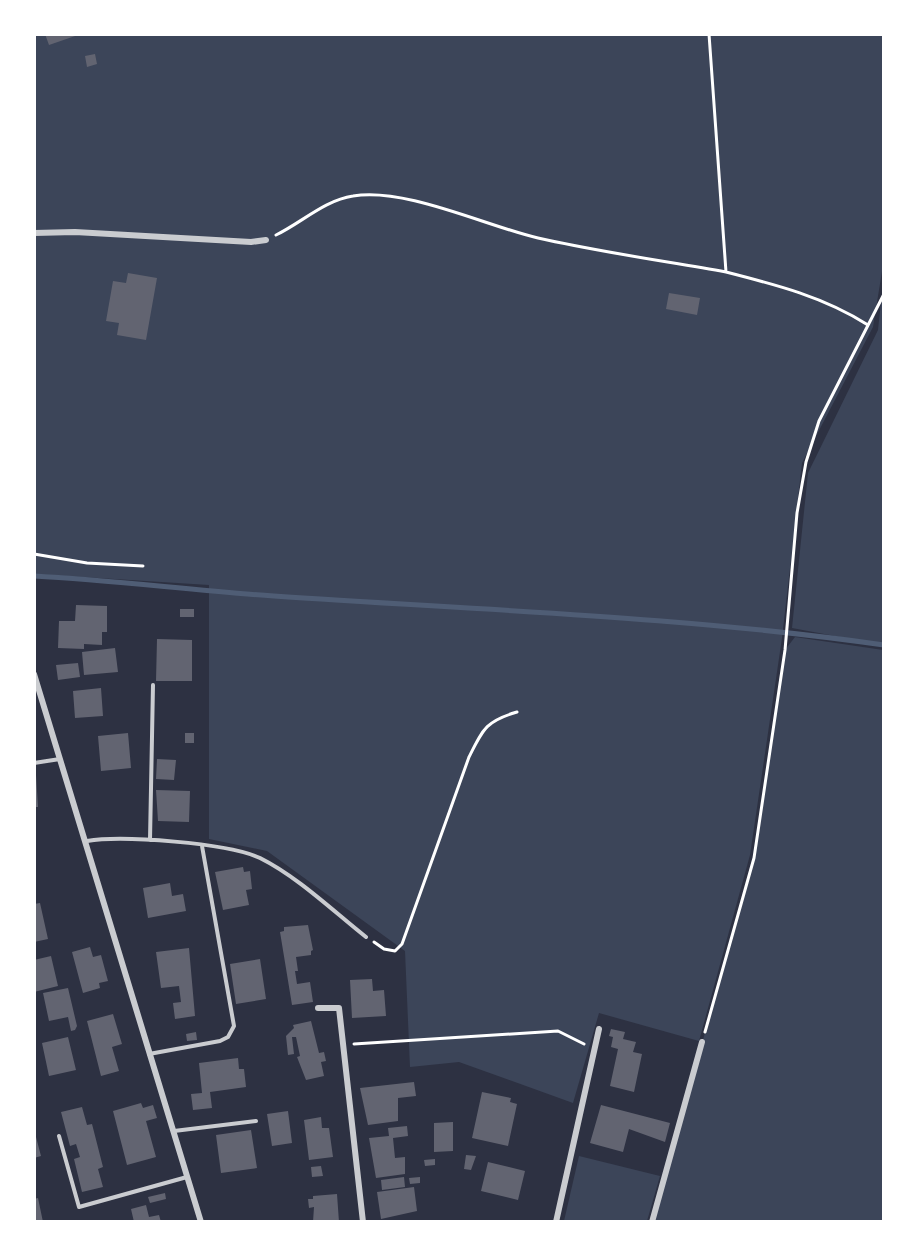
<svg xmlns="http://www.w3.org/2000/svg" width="918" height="1256" font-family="'Golos Text',sans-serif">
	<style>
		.green { fill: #3c4559 }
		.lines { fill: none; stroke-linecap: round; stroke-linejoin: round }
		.stream { stroke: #4f5d75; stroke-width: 5 }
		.building { fill: #626471 }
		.path { stroke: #fff; stroke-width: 3 }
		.service { stroke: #caccd0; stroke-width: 4 }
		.minor { stroke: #caccd0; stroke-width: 6 }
	</style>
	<rect width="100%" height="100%" fill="#2d3142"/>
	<!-- green -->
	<path class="green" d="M 34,35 L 883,35 L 884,259 L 873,327 L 802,463 L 782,638 L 750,855 L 699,1041 L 599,1013 L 573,1103 L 459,1062 L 410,1067 L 405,951 L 267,851 L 209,839 L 209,585 L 35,574 Z
		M 883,283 L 883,645 L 792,628 L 808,473 L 878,330 Z
		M 795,637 L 883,650 L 883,1221 L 652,1222 L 754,858 L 785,650 Z
		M 579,1156 L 660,1176 L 647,1221 L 564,1221 Z"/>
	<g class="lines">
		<!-- stream -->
		<path class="stream" d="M 34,576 C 115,580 194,591 274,596 C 477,610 681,616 884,645"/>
	</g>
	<!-- building -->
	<path class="building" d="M 45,34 L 78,34 L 78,35 L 49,45 Z
		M 95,54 L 97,64 L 87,67 L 85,56 Z
		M 128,273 L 157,278 L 146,340 L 117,335 L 119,323 L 106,321 L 113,281 L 126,283 Z
		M 669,293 L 700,298 L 697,315 L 666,309 Z
		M 76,605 L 107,606 L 107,632 L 102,632 L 102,645 L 84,644 L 84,649 L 58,648 L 59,621 L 75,621 Z
		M 180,609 L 194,609 L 194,617 L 180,617 Z
		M 157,639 L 192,640 L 192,681 L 156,681 Z
		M 115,648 L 118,672 L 84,675 L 82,652 Z
		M 78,663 L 80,677 L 58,680 L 56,665 Z
		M 101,688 L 103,716 L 75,718 L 73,691 Z
		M 128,733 L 131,768 L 101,771 L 98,736 Z
		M 185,733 L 194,733 L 194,743 L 185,743 Z
		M 157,759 L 176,760 L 174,780 L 156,779 Z
		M 34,775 L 36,775 L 38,807 L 34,807 Z
		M 156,790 L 190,791 L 189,822 L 158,821 Z
		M 243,867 L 244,872 L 250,871 L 252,889 L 246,890 L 249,905 L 223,910 L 215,872 Z
		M 170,883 L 172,896 L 183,894 L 186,911 L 148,918 L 143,888 Z
		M 40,903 L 48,939 L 34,942 L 34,904 Z
		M 308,925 L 313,950 L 311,951 L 311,955 L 296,957 L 298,971 L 295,971 L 297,984 L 310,982 L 313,1002 L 292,1005 L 280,932 L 284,931 L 284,927 Z
		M 90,947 L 93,957 L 101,955 L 108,981 L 99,983 L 100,988 L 83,993 L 72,952 Z
		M 189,948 L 195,1016 L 175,1019 L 173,1003 L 181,1002 L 179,986 L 161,988 L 156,952 Z
		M 51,956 L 58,986 L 34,992 L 34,960 Z
		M 260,959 L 266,999 L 236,1004 L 230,964 Z
		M 372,979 L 373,991 L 384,990 L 386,1016 L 352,1018 L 350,980 Z
		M 68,988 L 77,1026 L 75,1030 L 71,1031 L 68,1017 L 49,1021 L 43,993 Z
		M 113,1014 L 122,1044 L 112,1047 L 119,1071 L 101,1076 L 87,1021 Z
		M 311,1021 L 319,1053 L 324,1052 L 326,1061 L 321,1062 L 324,1076 L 306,1080 L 297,1057 L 300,1056 L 296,1037 L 292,1037 L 294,1054 L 288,1055 L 286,1036 L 294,1028 L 293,1025 Z
		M 611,1029 L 625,1032 L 623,1039 L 636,1042 L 633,1052 L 642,1054 L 634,1092 L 610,1086 L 618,1049 L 611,1047 L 613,1037 L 609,1036 Z
		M 196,1032 L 197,1040 L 187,1041 L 186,1034 Z
		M 68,1037 L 76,1070 L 49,1076 L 42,1043 Z
		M 238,1058 L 239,1069 L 244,1069 L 246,1087 L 210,1092 L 212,1108 L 193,1110 L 191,1094 L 202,1093 L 199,1063 Z
		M 414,1082 L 416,1096 L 398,1098 L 398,1121 L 368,1125 L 360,1088 Z
		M 482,1092 L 511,1098 L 510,1102 L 517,1104 L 508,1146 L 472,1138 Z
		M 141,1103 L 143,1108 L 153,1105 L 157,1118 L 146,1121 L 156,1157 L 127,1165 L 113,1111 Z
		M 601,1105 L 670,1123 L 665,1142 L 629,1129 L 623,1152 L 590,1143 Z
		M 82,1107 L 87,1125 L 92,1124 L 103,1167 L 98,1169 L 103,1187 L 82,1192 L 74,1159 L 80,1157 L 76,1144 L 70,1146 L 61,1112 Z
		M 288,1111 L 292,1143 L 272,1146 L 267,1114 Z
		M 321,1117 L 322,1128 L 329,1128 L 333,1157 L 309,1160 L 304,1120 Z
		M 453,1122 L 453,1151 L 434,1152 L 434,1123 Z
		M 407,1126 L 408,1136 L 393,1138 L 395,1158 L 405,1157 L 405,1174 L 376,1178 L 369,1138 L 389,1136 L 388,1128 Z
		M 251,1130 L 257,1168 L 221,1173 L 216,1135 Z
		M 36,1137 L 41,1156 L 34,1158 L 34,1138 Z
		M 466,1155 L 476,1156 L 471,1170 L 464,1169 Z
		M 435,1159 L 435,1165 L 425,1166 L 424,1160 Z
		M 488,1162 L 525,1171 L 518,1200 L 481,1191 Z
		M 321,1166 L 323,1176 L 312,1177 L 311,1167 Z
		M 404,1177 L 405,1187 L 382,1190 L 381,1180 Z
		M 420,1177 L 420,1183 L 410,1184 L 409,1178 Z
		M 414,1187 L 417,1211 L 381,1219 L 377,1192 Z
		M 165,1193 L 166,1199 L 150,1203 L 148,1197 Z
		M 337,1194 L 339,1222 L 313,1222 L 314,1207 L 309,1208 L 308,1199 L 313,1199 L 313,1196 Z
		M 38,1198 L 43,1222 L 34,1222 L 34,1199 Z
		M 146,1205 L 149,1217 L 159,1215 L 161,1222 L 134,1222 L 131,1209 Z"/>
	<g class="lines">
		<!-- path -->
		<path class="path" d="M 709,34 L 726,272 C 777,285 824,297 868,325
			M 276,235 C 301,223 325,200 353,196 C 405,187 486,226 538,238 C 600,252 664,261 726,272
			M 34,554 L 87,563 L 143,566
			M 374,942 L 384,949 L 395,951 L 402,944 L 469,757 C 483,729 486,721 517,712
			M 705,1032 L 754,858 L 785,650 L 797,513 L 806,462 L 819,421 L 884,294
			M 354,1044 L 558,1031 L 584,1044"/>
		<!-- service -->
		<path class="service" d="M 34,763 L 60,759
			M 150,840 L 153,685
			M 87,841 C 122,835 228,843 260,858 C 298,877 333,911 366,937
			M 149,1054 L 220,1041 L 228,1037 L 234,1026 L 202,846
			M 174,1131 L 256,1121
			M 59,1136 L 79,1207 L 187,1177"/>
		<!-- minor -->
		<path class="minor" d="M 34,233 L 75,232 L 251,242 L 266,240
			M 34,674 C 91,856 146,1039 201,1222
			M 318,1008 L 339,1008 L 363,1222
			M 556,1222 L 599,1029
			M 652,1222 L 702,1042"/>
	</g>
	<!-- border -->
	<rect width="918" height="1256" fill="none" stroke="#ffffff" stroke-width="72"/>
</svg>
